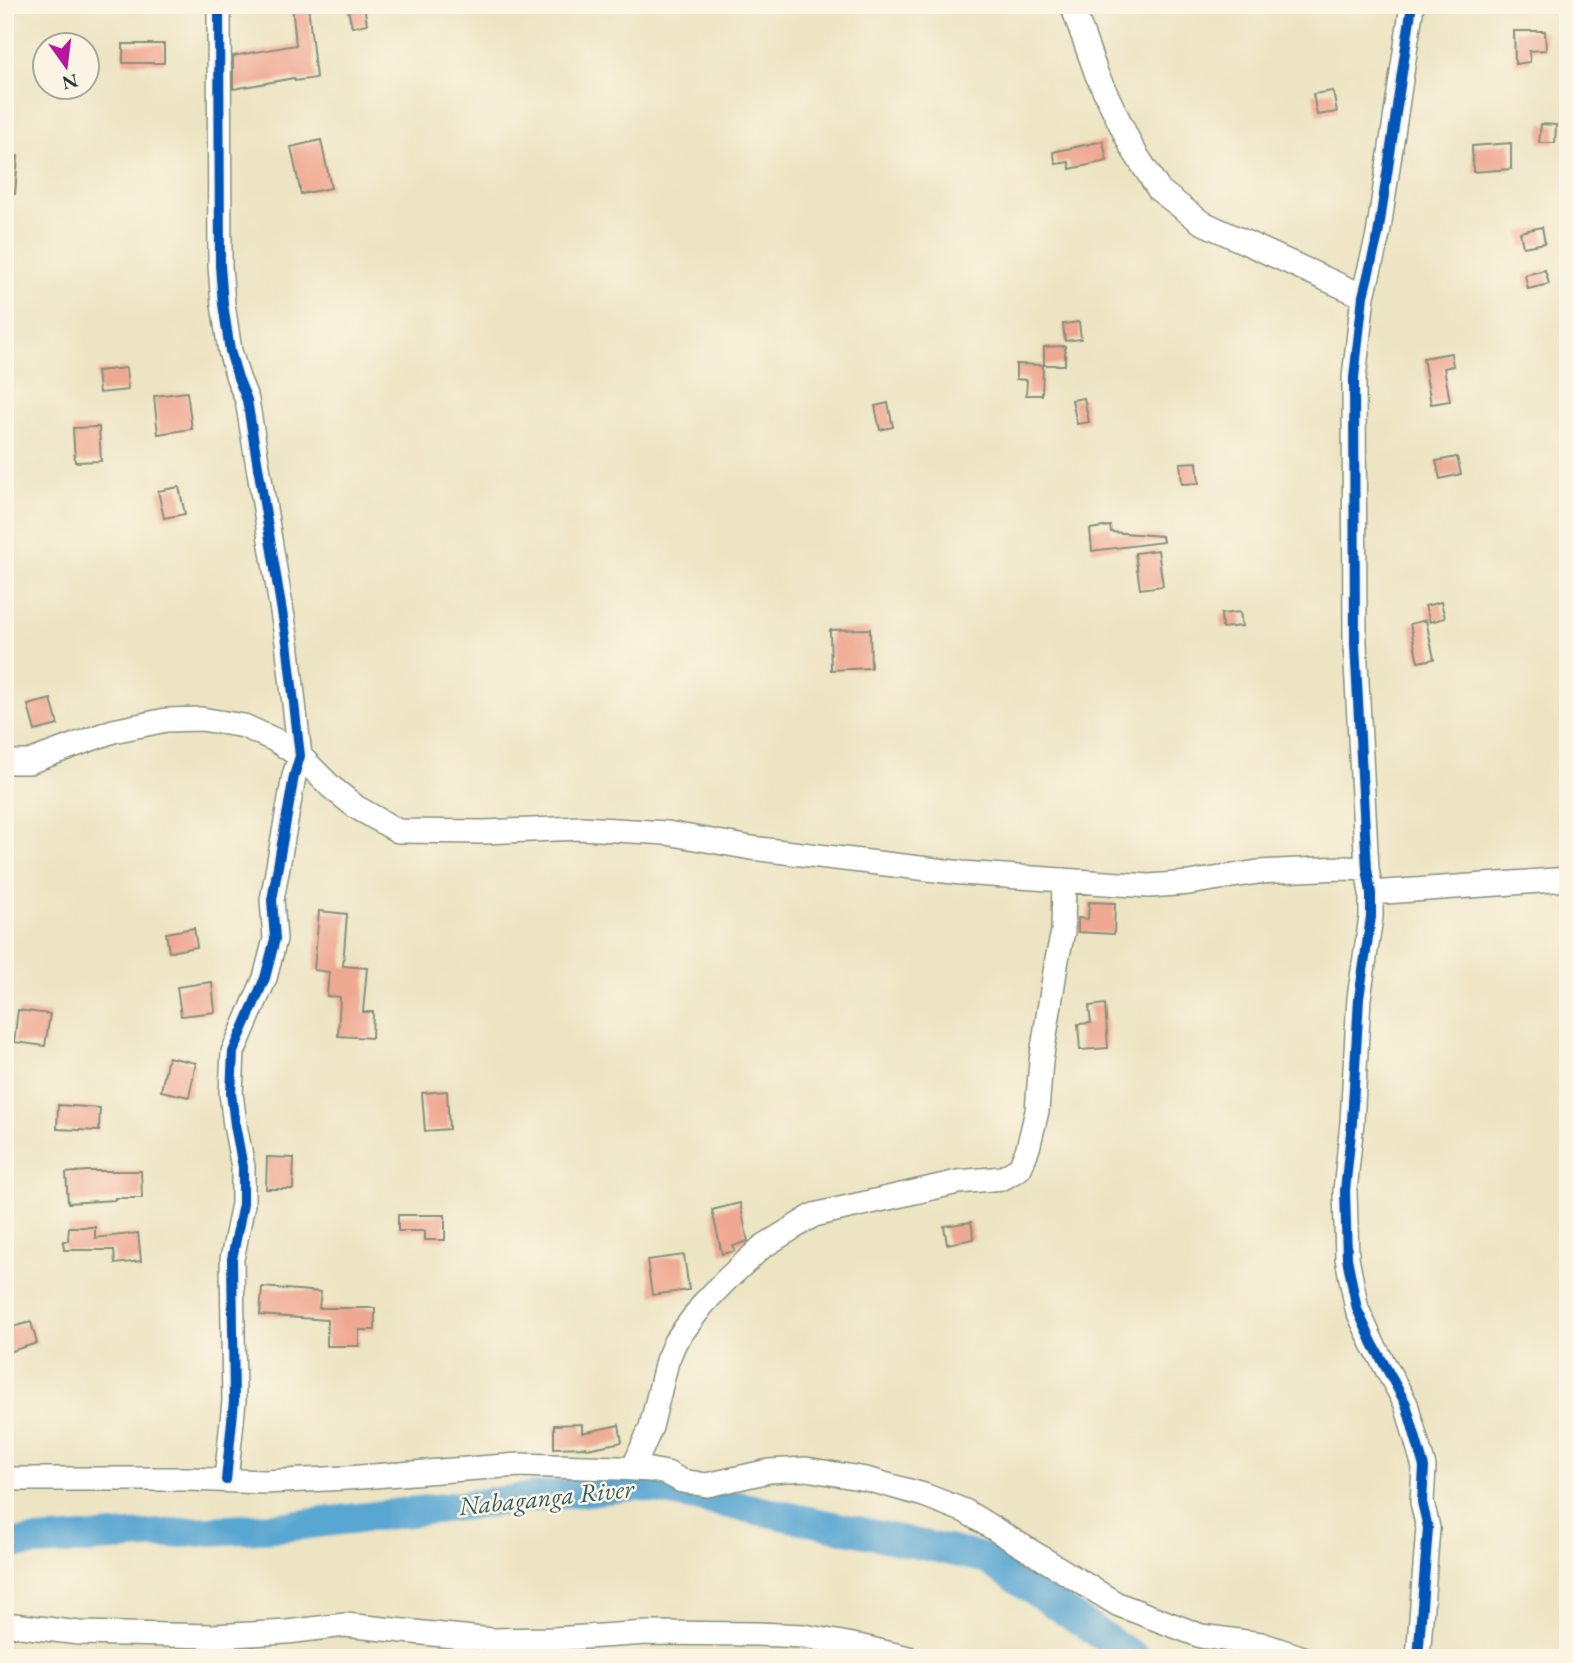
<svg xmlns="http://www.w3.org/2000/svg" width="1573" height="1663" font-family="'EB Garamond',serif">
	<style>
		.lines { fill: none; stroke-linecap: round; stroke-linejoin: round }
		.river { stroke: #58a6d2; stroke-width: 30 }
		.building { fill: #efa892 }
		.minor-casing { stroke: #86907c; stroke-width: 26 }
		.minor { stroke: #fff; stroke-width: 23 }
		.cycleway-casing { stroke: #fcf5e5; stroke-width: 15 }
		.cycleway { stroke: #0057b8; stroke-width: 10 }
		.labels { text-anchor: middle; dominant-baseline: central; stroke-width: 5; stroke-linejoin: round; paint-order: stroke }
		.water-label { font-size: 26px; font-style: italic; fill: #305c63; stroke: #fcf5e5 }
	</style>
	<rect width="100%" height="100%" fill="#fcf5e5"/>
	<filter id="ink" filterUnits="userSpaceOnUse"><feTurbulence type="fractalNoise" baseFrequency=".0143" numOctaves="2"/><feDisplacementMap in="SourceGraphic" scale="14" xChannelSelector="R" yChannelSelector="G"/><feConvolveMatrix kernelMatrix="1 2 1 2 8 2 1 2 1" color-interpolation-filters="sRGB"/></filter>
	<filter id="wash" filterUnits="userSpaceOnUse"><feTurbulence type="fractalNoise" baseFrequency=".00686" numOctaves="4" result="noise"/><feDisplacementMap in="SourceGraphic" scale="28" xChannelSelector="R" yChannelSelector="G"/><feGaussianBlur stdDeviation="1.57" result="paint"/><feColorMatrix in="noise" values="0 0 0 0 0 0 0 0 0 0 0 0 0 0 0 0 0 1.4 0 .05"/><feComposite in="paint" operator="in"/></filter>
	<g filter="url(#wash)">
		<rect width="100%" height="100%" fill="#ede4c3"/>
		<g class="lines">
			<!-- river -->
			<path class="river" d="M 5,1544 L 291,1526 L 639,1485 L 984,1558 L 1136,1658"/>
		</g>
		<g id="blocks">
			<!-- building -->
			<path class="building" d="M 292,5 L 308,5 L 316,78 L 295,81 L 294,78 L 233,89 L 233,56 L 296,45 Z
				M 347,5 L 364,5 L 367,24 L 352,27 Z
				M 1514,31 L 1545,31 L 1546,50 L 1529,51 L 1530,62 L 1515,64 Z
				M 123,44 L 164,44 L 164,63 L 123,63 Z
				M 1333,91 L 1337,112 L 1317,115 L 1313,94 Z
				M 1541,124 L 1556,125 L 1555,143 L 1539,143 Z
				M 321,140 L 331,188 L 301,194 L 291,147 Z
				M 1103,141 L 1107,161 L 1070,169 L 1069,162 L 1056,164 L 1053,152 Z
				M 1511,143 L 1511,169 L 1473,172 L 1472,146 Z
				M 5,154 L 18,156 L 15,194 L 5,194 Z
				M 1542,227 L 1545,243 L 1523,247 L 1520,232 Z
				M 1545,270 L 1549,284 L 1528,289 L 1525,275 Z
				M 1079,322 L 1081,339 L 1065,341 L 1063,324 Z
				M 1065,346 L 1065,365 L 1044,365 L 1044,347 Z
				M 1451,353 L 1453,366 L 1444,368 L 1450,401 L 1431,404 L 1423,358 Z
				M 1016,364 L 1043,365 L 1042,395 L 1026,395 L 1027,380 L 1016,379 Z
				M 126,368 L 128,390 L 99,393 L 97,371 Z
				M 187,392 L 192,429 L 158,434 L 154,396 Z
				M 1084,398 L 1089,422 L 1077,424 L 1072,400 Z
				M 888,403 L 893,427 L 880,430 L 875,406 Z
				M 99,427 L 101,461 L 75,462 L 73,428 Z
				M 1457,457 L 1461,474 L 1440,479 L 1436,461 Z
				M 1197,462 L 1199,483 L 1182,484 L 1180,463 Z
				M 179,487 L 185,514 L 164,518 L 158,491 Z
				M 1110,526 L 1111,532 L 1162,536 L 1163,542 L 1092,551 L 1090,529 Z
				M 1158,550 L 1163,586 L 1140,589 L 1135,553 Z
				M 1441,602 L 1445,618 L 1430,622 L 1425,606 Z
				M 1240,612 L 1242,626 L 1222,628 L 1221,614 Z
				M 1426,620 L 1434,659 L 1418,662 L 1410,624 Z
				M 870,629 L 871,668 L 831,670 L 830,630 Z
				M 51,699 L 58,725 L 35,731 L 28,705 Z
				M 1089,902 L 1115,903 L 1114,934 L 1078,932 L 1078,918 L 1088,919 Z
				M 319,911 L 347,914 L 343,966 L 367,968 L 363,1012 L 373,1012 L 372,1038 L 338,1036 L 340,997 L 327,996 L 329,972 L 314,970 Z
				M 194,928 L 197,947 L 169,952 L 166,933 Z
				M 212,982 L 215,1012 L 181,1016 L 177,987 Z
				M 1105,1004 L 1108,1048 L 1080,1050 L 1078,1024 L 1091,1023 L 1089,1006 Z
				M 18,1010 L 50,1014 L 45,1046 L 14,1042 Z
				M 168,1057 L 196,1063 L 189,1097 L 161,1091 Z
				M 447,1091 L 449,1129 L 425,1131 L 422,1093 Z
				M 58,1105 L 100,1108 L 99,1131 L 57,1129 Z
				M 267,1157 L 294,1158 L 293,1189 L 266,1189 Z
				M 87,1171 L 141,1171 L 142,1198 L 115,1198 L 115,1200 L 68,1203 L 66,1173 Z
				M 740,1203 L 748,1241 L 733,1246 L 735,1251 L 722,1254 L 712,1210 Z
				M 398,1215 L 445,1215 L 445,1240 L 425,1240 L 425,1231 L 398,1231 Z
				M 971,1222 L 974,1239 L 947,1244 L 944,1226 Z
				M 69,1227 L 95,1227 L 95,1238 L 138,1233 L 141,1261 L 115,1264 L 114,1250 L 64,1250 L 63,1241 L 68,1241 Z
				M 684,1255 L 689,1290 L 652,1295 L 647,1260 Z
				M 262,1287 L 321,1292 L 319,1308 L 375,1308 L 375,1330 L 359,1330 L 359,1346 L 327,1346 L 327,1320 L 260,1315 Z
				M 31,1322 L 37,1343 L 5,1353 L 5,1329 Z
				M 582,1424 L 582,1433 L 619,1425 L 622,1442 L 587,1449 L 586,1447 L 554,1448 L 554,1425 Z"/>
		</g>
	</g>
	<g filter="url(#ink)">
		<use href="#blocks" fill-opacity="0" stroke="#86907c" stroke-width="2"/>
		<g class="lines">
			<defs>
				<path id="minor" d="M 219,5 L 220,266 L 223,304 L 230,351 L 238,378 L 247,400 L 287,642 L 300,756 L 294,776 L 272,900 L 275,939 L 265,978 L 233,1052 L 231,1093 L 235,1125 L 243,1167 L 243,1204 L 232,1259 L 234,1401 L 226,1480
					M 1072,5 L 1097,75 L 1132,148 L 1159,190 L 1201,222 L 1363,296
					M 1412,5 L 1378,235 L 1363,296 L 1354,378 L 1355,644 L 1367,869 L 1371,893 L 1371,917 L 1359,998 L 1352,1122 L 1345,1191 L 1347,1258 L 1357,1309 L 1373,1344 L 1406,1404 L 1424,1467 L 1422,1502 L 1428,1528 L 1418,1658
					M 5,762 L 29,762 L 113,731 L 166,720 L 201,719 L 244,726 L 275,740 L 300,756 L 331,787 L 356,807 L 398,831 L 484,832 L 581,828 L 667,833 L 751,848 L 962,873 L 1149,886 L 1189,883 L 1258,872 L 1342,868 L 1367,869
					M 1371,893 L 1568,879
					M 633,1469 L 651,1427 L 667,1361 L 675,1342 L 704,1303 L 725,1281 L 762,1247 L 814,1215 L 958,1182 L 1003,1178 L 1020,1168 L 1028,1148 L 1037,1111 L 1041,1061 L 1057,959 L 1063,932 L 1064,880
					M 5,1479 L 189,1479 L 264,1482 L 347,1478 L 519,1465 L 618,1468 L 650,1470 L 667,1473 L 682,1481 L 707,1485 L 769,1471 L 806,1469 L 866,1479 L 924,1495 L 965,1511 L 1117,1604 L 1201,1636 L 1261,1644 L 1303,1658
					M 5,1624 L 79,1633 L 213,1636 L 287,1632 L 345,1625 L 492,1640 L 553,1639 L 648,1633 L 756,1634 L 804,1636 L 858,1646 L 908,1658
					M 213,1636 L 220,1658"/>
			</defs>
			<!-- minor casing -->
			<use href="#minor" class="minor-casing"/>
			<!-- minor -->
			<use href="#minor" class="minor"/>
			<defs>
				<path id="cycleway" d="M 219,5 L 220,266 L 223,304 L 230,351 L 238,378 L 247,400 L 287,642 L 300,756 L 294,776 L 272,900 L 275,939 L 265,978 L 233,1052 L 231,1093 L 235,1125 L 243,1167 L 243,1204 L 232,1259 L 234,1401 L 226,1480
					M 1412,5 L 1378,235 L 1363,296 L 1354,378 L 1355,644 L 1367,869 L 1371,893 L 1371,917 L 1359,998 L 1352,1122 L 1345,1191 L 1347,1258 L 1357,1309 L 1373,1344 L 1406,1404 L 1424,1467 L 1422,1502 L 1428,1528 L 1418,1658"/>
			</defs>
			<!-- cycleway casing -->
			<use href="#cycleway" class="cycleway-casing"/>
			<!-- cycleway -->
			<use href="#cycleway" class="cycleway"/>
		</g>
	</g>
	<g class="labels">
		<!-- water labels -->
		<g class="water-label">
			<text transform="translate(546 1497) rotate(-6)">Nabaganga River</text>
		</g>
	</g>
	<!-- margin -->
	<rect width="1573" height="1663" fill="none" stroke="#fcf5e5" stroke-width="28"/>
	<!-- north arrow -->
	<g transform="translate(66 66) rotate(166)"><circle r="33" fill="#fcf5e5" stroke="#a4ab9e" stroke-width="2"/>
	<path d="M0-5L12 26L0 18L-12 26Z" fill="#b5179e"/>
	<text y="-10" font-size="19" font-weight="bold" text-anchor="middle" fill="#1f3d34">N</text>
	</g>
</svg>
